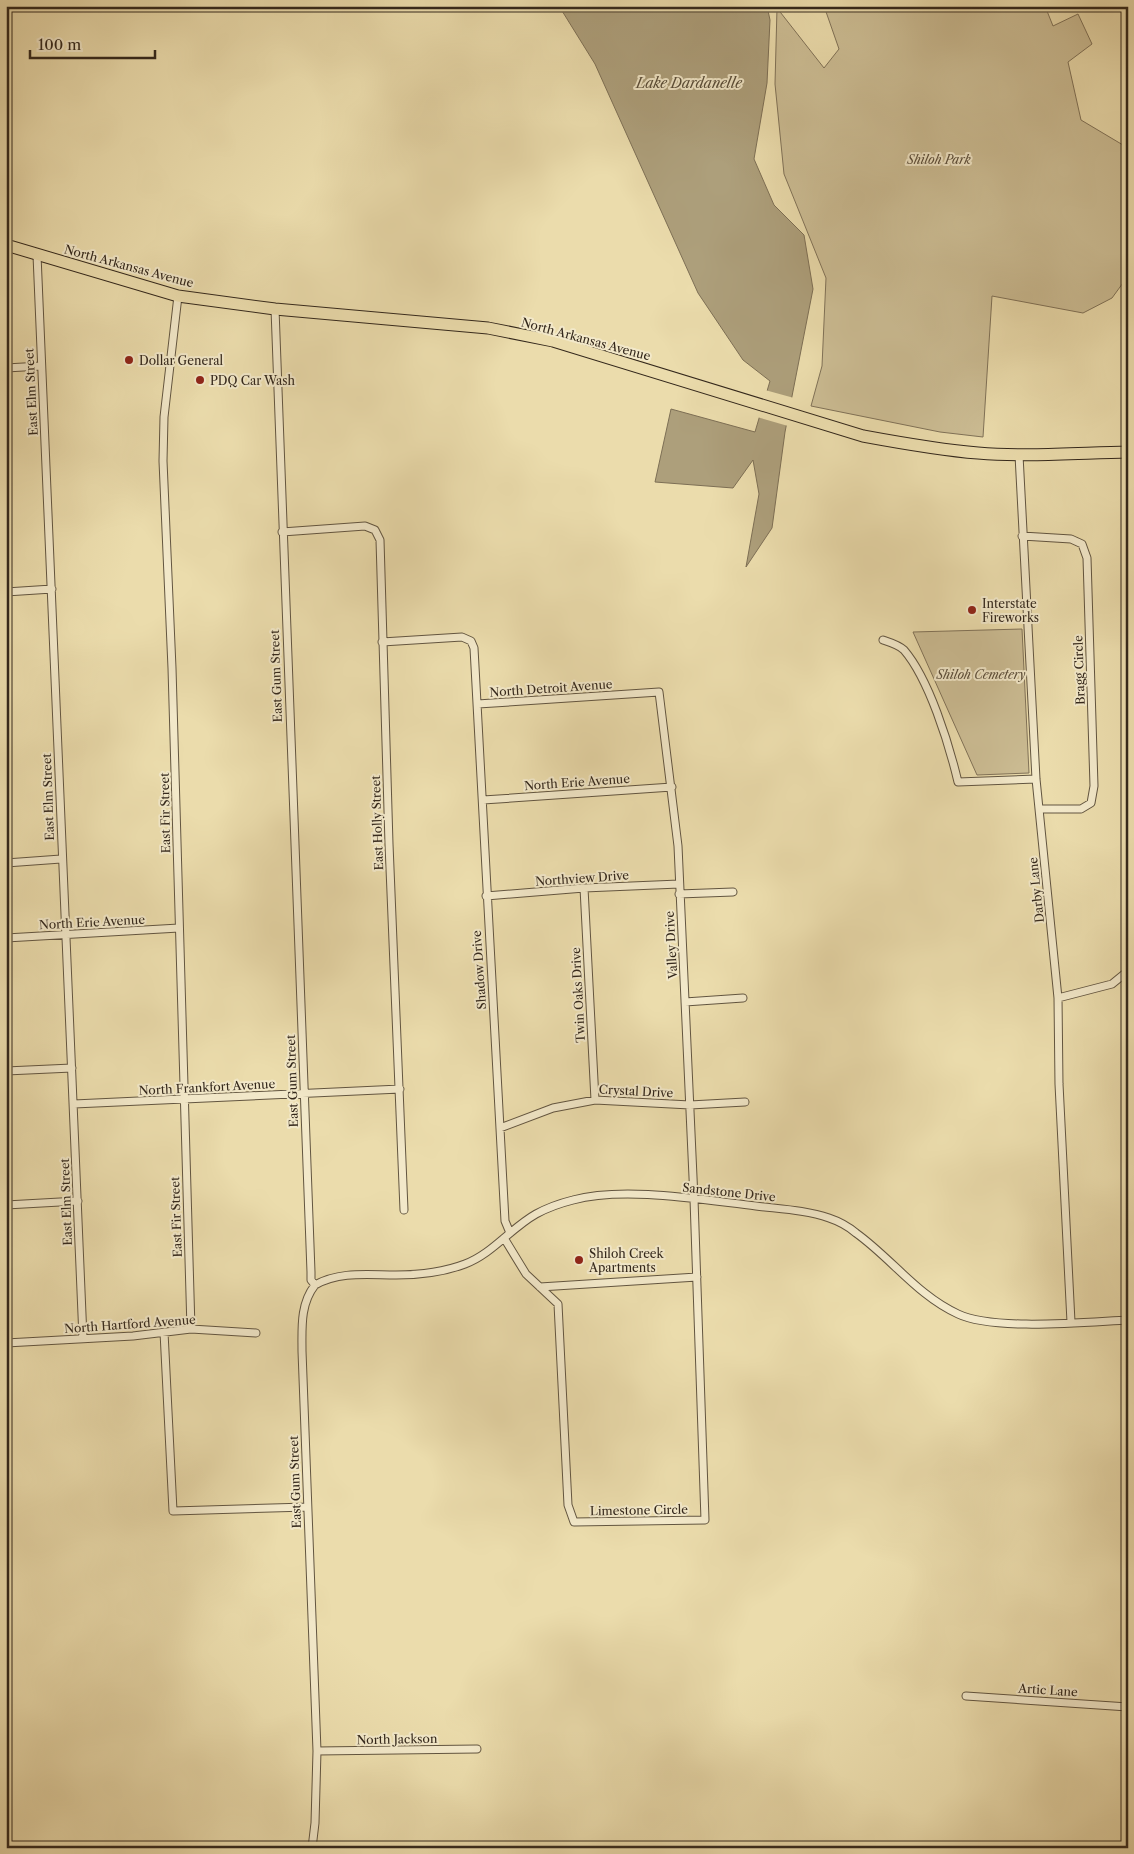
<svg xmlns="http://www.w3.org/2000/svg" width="1134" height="1854" font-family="'Libre Caslon Text',serif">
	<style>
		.green { fill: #ccbd94; stroke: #807258 }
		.water { fill: #ad9f7b; stroke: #7d6f55 }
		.pier { fill: #ebdcac }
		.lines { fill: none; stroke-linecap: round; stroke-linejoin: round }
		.minor-casing { stroke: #625540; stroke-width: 9 }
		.primary-casing { stroke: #34281c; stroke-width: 13 }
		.minor { stroke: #f2e8c9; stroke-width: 7 }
		.primary { stroke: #ebdcac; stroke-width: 11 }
		.poi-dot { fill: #8f2418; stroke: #f2e8c9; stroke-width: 2 }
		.labels { text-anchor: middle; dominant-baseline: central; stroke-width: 4; stroke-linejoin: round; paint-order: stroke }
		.park-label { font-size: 12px; font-style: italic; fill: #5a4d3a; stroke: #f2e8c9 }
		.street-label { font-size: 12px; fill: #34281c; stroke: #f2e8c9 }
		.poi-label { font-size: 12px; fill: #34281c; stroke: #f2e8c9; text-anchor: start }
		.water-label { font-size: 14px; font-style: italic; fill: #584c38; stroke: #f2e8c9 }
	</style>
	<rect width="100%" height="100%" fill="#ebdcac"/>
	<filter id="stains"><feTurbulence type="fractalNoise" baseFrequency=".004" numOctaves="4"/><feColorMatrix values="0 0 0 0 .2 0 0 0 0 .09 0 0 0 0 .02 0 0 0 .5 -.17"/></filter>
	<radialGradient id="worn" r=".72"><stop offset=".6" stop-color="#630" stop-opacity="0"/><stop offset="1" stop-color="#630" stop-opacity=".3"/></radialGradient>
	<!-- green -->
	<path class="green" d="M 824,6 L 1045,6 L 1053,26 L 1078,14 L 1092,44 L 1068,62 L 1081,120 L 1128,148 L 1128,276 L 1112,298 L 1083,313 L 992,296 L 983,437 L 940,432 L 811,406 L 822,366 L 826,278 L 784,174 L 775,84 L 777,8 L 824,68 L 839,49 Z
		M 1022,629 L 1029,773 L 977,775 L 913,632 Z"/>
	<!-- water -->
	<path class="water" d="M 559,6 L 767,6 L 770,20 L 767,83 L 754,159 L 774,205 L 804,235 L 813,289 L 785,432 L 772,528 L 746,567 L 759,494 L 753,460 L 733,488 L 655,482 L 671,409 L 755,432 L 770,381 L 743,360 L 698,293 L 595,64 Z"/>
	<!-- pier -->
	<path class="pier" d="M 765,390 L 794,398 L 788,426 L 757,417 Z"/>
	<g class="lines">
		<defs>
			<path id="minor" d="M 37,255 L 83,1338
				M 178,296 L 164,417 L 163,461 L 172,668 L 191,1329
				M 275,309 L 311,1272 L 311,1280 L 315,1285 C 300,1304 302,1328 302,1351 L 317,1751 L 315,1823 L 312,1848
				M 6,368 L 41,366
				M 1019,455 L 1036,779 L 1058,998 L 1059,1084 L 1071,1322
				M 282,532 L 365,526 L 375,530 L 380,540 L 389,844 L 404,1210
				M 1022,536 L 1071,539 L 1082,544 L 1087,558 L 1094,786 L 1091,803 L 1081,809 L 1039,809
				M 6,592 L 52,589
				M 883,640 C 889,642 899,645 904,650 C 929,679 949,744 958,782 L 1036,779
				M 382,642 L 462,637 L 471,641 L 474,648 L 505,1221 L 510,1233
				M 478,704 L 659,692 L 678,846 L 694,1199 L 705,1520 L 574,1522 L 568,1505 L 558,1304 L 526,1274 L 504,1238
				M 483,800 L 672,787
				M 6,863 L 61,859
				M 584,888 L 595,1100
				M 679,894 L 733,892
				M 486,896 L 584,888 L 679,884
				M 6,938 L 179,928
				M 1058,998 L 1112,984 L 1128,971
				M 685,1002 L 743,998
				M 6,1071 L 72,1068
				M 74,1104 L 400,1089
				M 500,1128 L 553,1108 L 595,1100 L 690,1105 L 745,1102
				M 6,1205 L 78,1201
				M 315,1285 C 340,1271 368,1275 396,1275 C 418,1275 444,1272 465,1264 C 492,1254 511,1228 536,1214 C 547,1208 561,1203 573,1200 C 624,1186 703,1200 756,1206 C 780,1209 806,1210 829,1218 C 838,1221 849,1227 856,1233 C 891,1258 918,1296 958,1314 C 994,1331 1086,1322 1128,1320
				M 540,1287 L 697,1277
				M 164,1332 L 173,1511 L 307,1507
				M 6,1343 L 133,1336 L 191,1329 L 256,1333
				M 966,1696 L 1128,1707
				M 317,1751 L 477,1749"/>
			<path id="primary" d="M 6,245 L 178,296 L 275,309 L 488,328 L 553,341 L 863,436 C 901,443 939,450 978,453 C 1027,457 1078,453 1128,452"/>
		</defs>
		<!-- minor casing -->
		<use href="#minor" class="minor-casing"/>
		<!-- primary casing -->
		<use href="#primary" class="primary-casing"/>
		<!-- minor -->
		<use href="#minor" class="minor"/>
		<!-- primary -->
		<use href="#primary" class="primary"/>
	</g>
	<!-- markers -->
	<g class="poi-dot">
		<circle cx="129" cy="360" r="5"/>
		<circle cx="200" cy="380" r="5"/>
		<circle cx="972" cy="610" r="5"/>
		<circle cx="579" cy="1260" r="5"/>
	</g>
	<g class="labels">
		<!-- park labels -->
		<g class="park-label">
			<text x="939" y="159">Shiloh Park</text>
			<text x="981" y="674">Shiloh Cemetery</text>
		</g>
		<!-- street labels -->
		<g class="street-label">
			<text transform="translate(129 266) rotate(15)">North Arkansas Avenue</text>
			<text transform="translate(586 339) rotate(15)">North Arkansas Avenue</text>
			<text transform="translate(31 392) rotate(-93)">East Elm Street</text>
			<text transform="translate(1079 670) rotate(-92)">Bragg Circle</text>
			<text transform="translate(276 676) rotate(-92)">East Gum Street</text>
			<text transform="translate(551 688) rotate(-4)">North Detroit Avenue</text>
			<text transform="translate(577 782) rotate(-4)">North Erie Avenue</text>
			<text transform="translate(48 797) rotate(-92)">East Elm Street</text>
			<text transform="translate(165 813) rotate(-91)">East Fir Street</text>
			<text transform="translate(377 823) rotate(-92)">East Holly Street</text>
			<text transform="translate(582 878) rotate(-4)">Northview Drive</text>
			<text transform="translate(1036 890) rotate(-96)">Darby Lane</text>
			<text transform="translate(92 922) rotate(-3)">North Erie Avenue</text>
			<text transform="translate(671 945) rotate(-93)">Valley Drive</text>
			<text transform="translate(479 970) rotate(-94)">Shadow Drive</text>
			<text transform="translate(578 995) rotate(-93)">Twin Oaks Drive</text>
			<text transform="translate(292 1081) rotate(-92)">East Gum Street</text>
			<text transform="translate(207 1087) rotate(-3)">North Frankfort Avenue</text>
			<text transform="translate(636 1091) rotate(3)">Crystal Drive</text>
			<text transform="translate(729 1192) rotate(6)">Sandstone Drive</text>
			<text transform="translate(66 1202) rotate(-92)">East Elm Street</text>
			<text transform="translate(176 1217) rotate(-92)">East Fir Street</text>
			<text transform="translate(130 1324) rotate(-4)">North Hartford Avenue</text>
			<text transform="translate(295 1482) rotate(-92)">East Gum Street</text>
			<text transform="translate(639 1510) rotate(-1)">Limestone Circle</text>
			<text transform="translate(1048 1690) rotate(4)">Artic Lane</text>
			<text transform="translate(397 1739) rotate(-1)">North Jackson</text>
		</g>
		<!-- poi labels -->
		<g class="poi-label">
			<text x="139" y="360">Dollar General</text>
			<text x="210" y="380">PDQ Car Wash</text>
			<text x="982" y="603">Interstate<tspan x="982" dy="14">Fireworks</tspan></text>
			<text x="589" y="1253">Shiloh Creek<tspan x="589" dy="14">Apartments</tspan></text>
		</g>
		<!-- water labels -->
		<g class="water-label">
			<text x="689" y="83">Lake Dardanelle</text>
		</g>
	</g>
	<!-- margin -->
	<rect width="1134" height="1854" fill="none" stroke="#ebdcac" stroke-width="25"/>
	<rect x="8" y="8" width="1119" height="1839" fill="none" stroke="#34281c" stroke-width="2.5"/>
	<rect x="12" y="12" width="1109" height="1829" fill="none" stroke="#34281c"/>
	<!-- scale -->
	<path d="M30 50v8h125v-8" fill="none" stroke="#34281c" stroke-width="2.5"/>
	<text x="38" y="50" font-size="15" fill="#34281c" stroke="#f2e8c9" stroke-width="4" paint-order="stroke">100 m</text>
	<rect width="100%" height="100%" filter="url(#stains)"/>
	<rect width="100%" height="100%" fill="url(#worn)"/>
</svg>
